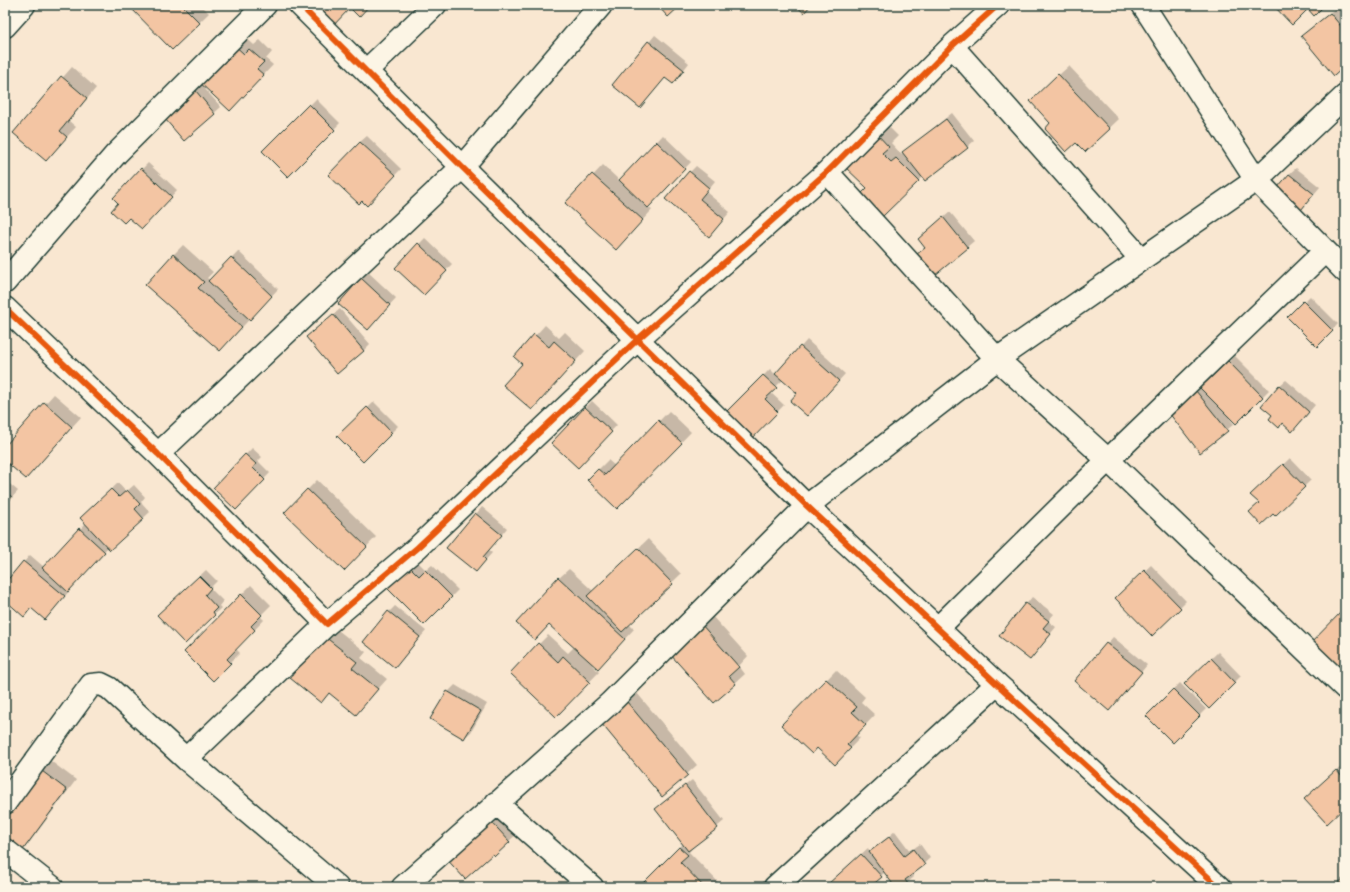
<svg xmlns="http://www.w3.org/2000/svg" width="1350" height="892" font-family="Dekko,sans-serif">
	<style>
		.shadow { fill: #0003 }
		.building { fill: #f3c5a3; stroke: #1f3d34 }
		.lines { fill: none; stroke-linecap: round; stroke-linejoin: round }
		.minor-casing { stroke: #1f3d34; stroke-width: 25 }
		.minor { stroke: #fcf5e5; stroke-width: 22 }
		.cycleway-casing { stroke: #fcf5e5; stroke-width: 8 }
		.cycleway { stroke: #e8590c; stroke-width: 6 }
	</style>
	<rect width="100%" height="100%" fill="#f9e7d1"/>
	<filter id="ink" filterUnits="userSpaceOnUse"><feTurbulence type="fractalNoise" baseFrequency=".025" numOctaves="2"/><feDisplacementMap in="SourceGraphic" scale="8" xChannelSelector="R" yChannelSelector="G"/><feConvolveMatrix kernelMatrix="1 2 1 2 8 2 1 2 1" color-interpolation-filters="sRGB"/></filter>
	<g filter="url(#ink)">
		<!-- shadow -->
		<path class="shadow" d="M 129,5 L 201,5 L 209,13 L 172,49 Z
			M 1337,7 L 1345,17 L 1345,65 L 1309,30 Z
			M 242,34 L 254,45 L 260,40 L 272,52 L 266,59 L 273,65 L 240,100 L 206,88 L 205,89 L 221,107 L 184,140 L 160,112 Z
			M 655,35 L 689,63 L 679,76 L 665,77 L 640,107 L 614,85 Z
			M 1069,66 L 1119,119 L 1085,151 L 1052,123 L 1041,91 Z
			M 72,67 L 96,88 L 69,121 L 76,127 L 46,160 L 14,133 Z
			M 316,99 L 340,123 L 288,176 L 264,151 Z
			M 952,113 L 974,141 L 967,147 L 923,176 L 883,215 L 868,188 L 845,165 L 886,124 L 898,136 L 891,143 L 901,154 Z
			M 5,115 L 9,118 L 5,122 Z
			M 663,135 L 691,162 L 648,207 L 652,210 L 625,239 L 567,203 L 603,165 L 620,181 Z
			M 367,136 L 401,169 L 367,204 L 360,142 Z
			M 148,163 L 177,190 L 148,222 L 142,169 Z
			M 696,166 L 715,181 L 706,192 L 730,212 L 709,236 L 690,172 Z
			M 1296,168 L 1320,187 L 1303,207 L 1289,174 Z
			M 950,212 L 974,241 L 928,280 L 923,260 L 926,247 L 919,239 Z
			M 425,238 L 452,264 L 424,293 L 396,268 Z
			M 183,245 L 213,272 L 207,278 L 210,280 L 238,251 L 278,289 L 229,341 L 173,255 Z
			M 368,272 L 396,298 L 374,322 L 361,279 Z
			M 1310,296 L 1338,324 L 1317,346 L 1289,317 Z
			M 340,309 L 370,344 L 363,351 L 314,331 Z
			M 545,325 L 559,338 L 565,332 L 585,351 L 541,399 L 524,364 L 516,357 Z
			M 807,340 L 845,374 L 814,408 L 783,380 L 770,392 L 784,405 L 748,442 L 723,417 L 770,369 L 776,375 Z
			M 1235,356 L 1269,390 L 1236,423 L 1230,417 L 1229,418 L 1234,424 L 1200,452 L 1170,414 L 1193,387 L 1196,391 L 1204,386 Z
			M 1286,380 L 1315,405 L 1299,424 L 1274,415 L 1279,386 Z
			M 54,394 L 81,417 L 35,468 L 5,460 L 5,448 Z
			M 592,401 L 617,425 L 584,460 L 553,443 Z
			M 374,402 L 398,426 L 363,461 L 339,436 Z
			M 669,411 L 691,432 L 617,508 L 588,480 L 608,460 L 615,466 Z
			M 252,448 L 262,457 L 258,461 L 270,473 L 236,508 L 215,488 Z
			M 1290,458 L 1311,480 L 1275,515 L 1252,495 Z
			M 5,480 L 18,491 L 5,505 Z
			M 317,480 L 376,537 L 344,570 L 285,513 Z
			M 118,483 L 126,492 L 134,485 L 145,497 L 141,502 L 150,512 L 110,549 L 108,547 L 51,612 L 32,608 L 24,615 L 11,593 L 5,588 L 5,584 L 30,555 L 44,567 L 86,523 L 88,512 Z
			M 482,507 L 507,528 L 489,550 L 492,553 L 482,564 L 448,547 Z
			M 648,539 L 681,574 L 629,624 L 634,629 L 607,658 L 592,665 L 599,672 L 566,706 L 539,644 L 548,635 L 568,653 L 574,647 L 559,578 L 569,569 L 593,591 Z
			M 416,560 L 426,570 L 432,565 L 458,590 L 424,624 L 388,588 Z
			M 1151,565 L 1186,601 L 1152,635 L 1116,598 Z
			M 206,570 L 217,581 L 210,588 L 223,601 L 219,606 L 221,608 L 185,642 L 165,609 Z
			M 251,585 L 271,605 L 260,616 L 264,620 L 236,649 L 240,653 L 213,680 L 186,652 Z
			M 1032,597 L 1054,614 L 1048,621 L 1056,627 L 1030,659 L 1001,636 Z
			M 395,606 L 426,631 L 401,660 L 389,612 Z
			M 711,615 L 748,656 L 739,666 L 745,674 L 714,702 L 680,643 Z
			M 334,627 L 366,652 L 361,658 L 387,679 L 356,714 L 330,692 L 321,702 L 291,678 Z
			M 1113,637 L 1147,665 L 1116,703 L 1075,681 Z
			M 1218,652 L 1241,676 L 1209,708 L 1185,684 Z
			M 836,670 L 865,697 L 861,702 L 875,715 L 856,735 L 860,738 L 835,764 L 817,747 L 783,725 Z
			M 1180,683 L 1206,709 L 1173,742 L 1147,716 Z
			M 455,685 L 487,704 L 471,732 L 464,738 L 432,719 L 448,692 Z
			M 632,687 L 697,765 L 687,774 L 597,718 Z
			M 48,759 L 76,780 L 29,843 L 20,853 L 5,814 Z
			M 1343,765 L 1345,767 L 1345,806 L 1312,793 Z
			M 692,780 L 724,821 L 696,844 L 689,852 L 720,884 L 717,887 L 640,887 L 683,844 L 656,809 Z
			M 493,810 L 516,835 L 465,878 Z
			M 895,831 L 910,851 L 920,844 L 930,858 L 912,874 L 914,877 L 907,883 L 902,887 L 897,887 L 885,872 L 869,887 L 832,887 L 835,878 L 868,848 L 870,852 Z
			M 1042,883 L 1045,887 L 1038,887 Z"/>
		<!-- building -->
		<path class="building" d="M 128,5 L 182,5 L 200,23 L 172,50 Z
			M 323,5 L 370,5 L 359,17 L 350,8 L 330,29 L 314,14 Z
			M 657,5 L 681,5 L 668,17 Z
			M 795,5 L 811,5 L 804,13 Z
			M 1273,5 L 1323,5 L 1324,6 L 1314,16 L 1308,9 L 1292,25 Z
			M 1330,13 L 1345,31 L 1345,66 L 1334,76 L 1301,36 Z
			M 648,41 L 684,70 L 673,84 L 665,78 L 640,108 L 612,85 Z
			M 232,43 L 244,54 L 249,49 L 264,62 L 257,69 L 264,75 L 230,111 L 197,80 Z
			M 1058,74 L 1110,129 L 1085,152 L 1076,143 L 1066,152 L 1045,129 L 1050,123 L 1030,101 Z
			M 61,76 L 87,98 L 60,131 L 67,137 L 46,161 L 13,133 Z
			M 191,85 L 215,114 L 184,141 L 159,112 Z
			M 309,104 L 335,130 L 288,177 L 262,151 Z
			M 946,119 L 968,148 L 925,181 L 902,152 Z
			M 876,133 L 889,147 L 882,153 L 891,162 L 896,158 L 919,181 L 883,216 L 861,194 L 867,188 L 843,165 Z
			M 656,141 L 685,169 L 648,208 L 619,180 Z
			M 360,142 L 396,175 L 367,206 L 362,201 L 359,204 L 328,175 Z
			M 141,168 L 172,197 L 142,229 L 129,218 L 124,223 L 111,211 L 118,203 L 113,198 Z
			M 689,171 L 709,188 L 700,199 L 724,219 L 709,237 L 665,199 Z
			M 592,174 L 643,220 L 616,250 L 565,203 Z
			M 1289,174 L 1314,194 L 1297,215 L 1272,194 Z
			M 943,217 L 968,248 L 928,281 L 915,266 L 922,260 L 917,254 L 925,248 L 918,239 Z
			M 418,243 L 447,271 L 424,295 L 395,268 Z
			M 173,254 L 204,282 L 198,288 L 242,327 L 220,351 L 145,285 Z
			M 231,257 L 272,296 L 250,320 L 208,281 Z
			M 361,278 L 390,305 L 368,330 L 338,304 Z
			M 1303,301 L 1333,331 L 1317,347 L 1287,317 Z
			M 333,314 L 364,351 L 337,374 L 306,337 Z
			M 534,334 L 549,347 L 554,341 L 576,361 L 532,410 L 503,385 L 522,364 L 514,357 Z
			M 800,346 L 839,381 L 807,416 L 790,401 L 797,393 L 775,374 Z
			M 1228,361 L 1263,397 L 1236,424 L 1200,388 Z
			M 763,375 L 777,388 L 765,399 L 778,412 L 748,443 L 721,417 Z
			M 1279,385 L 1309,412 L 1292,432 L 1282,423 L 1279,428 L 1269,419 L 1272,415 L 1261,406 Z
			M 1196,391 L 1228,431 L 1200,453 L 1169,413 Z
			M 44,402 L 72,427 L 26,479 L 5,461 L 5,446 Z
			M 367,407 L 392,433 L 363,462 L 337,436 Z
			M 585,407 L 612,432 L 578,468 L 551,443 Z
			M 658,420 L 682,443 L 617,509 L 587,480 L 598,469 L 605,475 Z
			M 245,454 L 256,464 L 253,468 L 265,480 L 236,510 L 213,488 Z
			M 1283,464 L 1305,487 L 1275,516 L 1273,514 L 1261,525 L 1249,512 L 1259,503 L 1250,495 Z
			M 111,489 L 119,497 L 127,490 L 140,504 L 135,509 L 144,519 L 110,550 L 80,518 Z
			M 307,489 L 367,547 L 344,571 L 284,513 Z
			M 5,492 L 12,497 L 5,506 Z
			M 475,513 L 502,535 L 483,557 L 486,560 L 476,572 L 446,548 Z
			M 79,528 L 105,552 L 68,592 L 42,568 Z
			M 638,548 L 673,584 L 622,632 L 587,596 Z
			M 23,561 L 65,596 L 45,620 L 31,608 L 24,617 L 5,600 L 9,594 L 5,590 L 5,583 Z
			M 409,566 L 419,576 L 425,570 L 452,597 L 424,625 L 387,588 Z
			M 1144,570 L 1181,608 L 1152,636 L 1115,598 Z
			M 199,576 L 211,588 L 205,595 L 217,608 L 213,612 L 215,615 L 185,644 L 157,615 Z
			M 558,577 L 625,639 L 598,669 L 549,625 L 535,640 L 516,623 Z
			M 241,594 L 262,615 L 251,626 L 255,630 L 227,659 L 231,663 L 213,681 L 184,652 Z
			M 1025,603 L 1049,621 L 1043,628 L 1051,634 L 1030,660 L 999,636 Z
			M 1345,608 L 1345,659 L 1331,673 L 1306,648 Z
			M 388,611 L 420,637 L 395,668 L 363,642 Z
			M 701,624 L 739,667 L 729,676 L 736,684 L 714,703 L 669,653 Z
			M 324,636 L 357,662 L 352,668 L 378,689 L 356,715 L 329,693 L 321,703 L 290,678 Z
			M 538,643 L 558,662 L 563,656 L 590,682 L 556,717 L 510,673 Z
			M 1106,643 L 1142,672 L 1109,711 L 1074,681 Z
			M 1211,658 L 1235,683 L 1209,709 L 1184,684 Z
			M 826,679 L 857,707 L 852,712 L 866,725 L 847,745 L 851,748 L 835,765 L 817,748 L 812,754 L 781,725 Z
			M 1173,689 L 1200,716 L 1173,743 L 1146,716 Z
			M 447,691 L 481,711 L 464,739 L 430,719 Z
			M 622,696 L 688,775 L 662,797 L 596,717 Z
			M 38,768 L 67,790 L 20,854 L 5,843 L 5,812 Z
			M 1336,770 L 1345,780 L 1345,807 L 1327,824 L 1304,799 Z
			M 685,785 L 718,828 L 688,851 L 655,809 Z
			M 486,816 L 510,842 L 495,856 L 493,854 L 465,879 L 443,855 Z
			M 889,837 L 904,856 L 913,849 L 925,865 L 905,880 L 908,884 L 904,887 L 895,887 L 869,852 Z
			M 679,847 L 688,855 L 680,862 L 704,887 L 639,887 Z
			M 861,854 L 882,877 L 870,887 L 831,887 L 828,884 Z
			M 1345,877 L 1345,887 L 1334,887 Z"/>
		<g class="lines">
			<defs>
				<path id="minor" d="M 300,5 L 462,167 L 807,506 L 997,684 L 1219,887
					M 1143,5 L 1256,180 L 1345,271
					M 5,26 L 24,5
					M 952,46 L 1141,259
					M 366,71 L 435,5
					M 827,172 L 997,359 L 1108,460 L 1345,688
					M 5,282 L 116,154 L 265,5
					M 5,308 L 158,454 L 327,624 L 418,547 L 638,339 L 827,172 L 952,46 L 998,5
					M 158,454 L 462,167 L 601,5
					M 938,628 L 1108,460 L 1325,251
					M 186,759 L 327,624
					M 5,803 L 91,685 L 101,684 L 109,688 L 186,759 L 337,887
					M 496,803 L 592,887
					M 5,850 L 52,887
					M 403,887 L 610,703 L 807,506 L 997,359 L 1256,180 L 1345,96
					M 775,887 L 997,684"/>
			</defs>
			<!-- minor casing -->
			<use href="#minor" class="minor-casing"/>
			<!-- minor -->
			<use href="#minor" class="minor"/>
			<defs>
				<path id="cycleway" d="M 300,5 L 462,167 L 807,506 L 997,684 L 1219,887
					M 5,308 L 158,454 L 327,624 L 418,547 L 638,339 L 827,172 L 952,46 L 998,5"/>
			</defs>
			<!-- cycleway casing -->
			<use href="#cycleway" class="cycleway-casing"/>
			<!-- cycleway -->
			<use href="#cycleway" class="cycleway"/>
		</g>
	</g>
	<!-- margin -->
	<rect width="1350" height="892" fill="none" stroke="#fcf5e5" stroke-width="20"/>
	<rect x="10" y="10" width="1330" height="872" fill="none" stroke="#1f3d34" stroke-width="1.5" filter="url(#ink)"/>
</svg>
